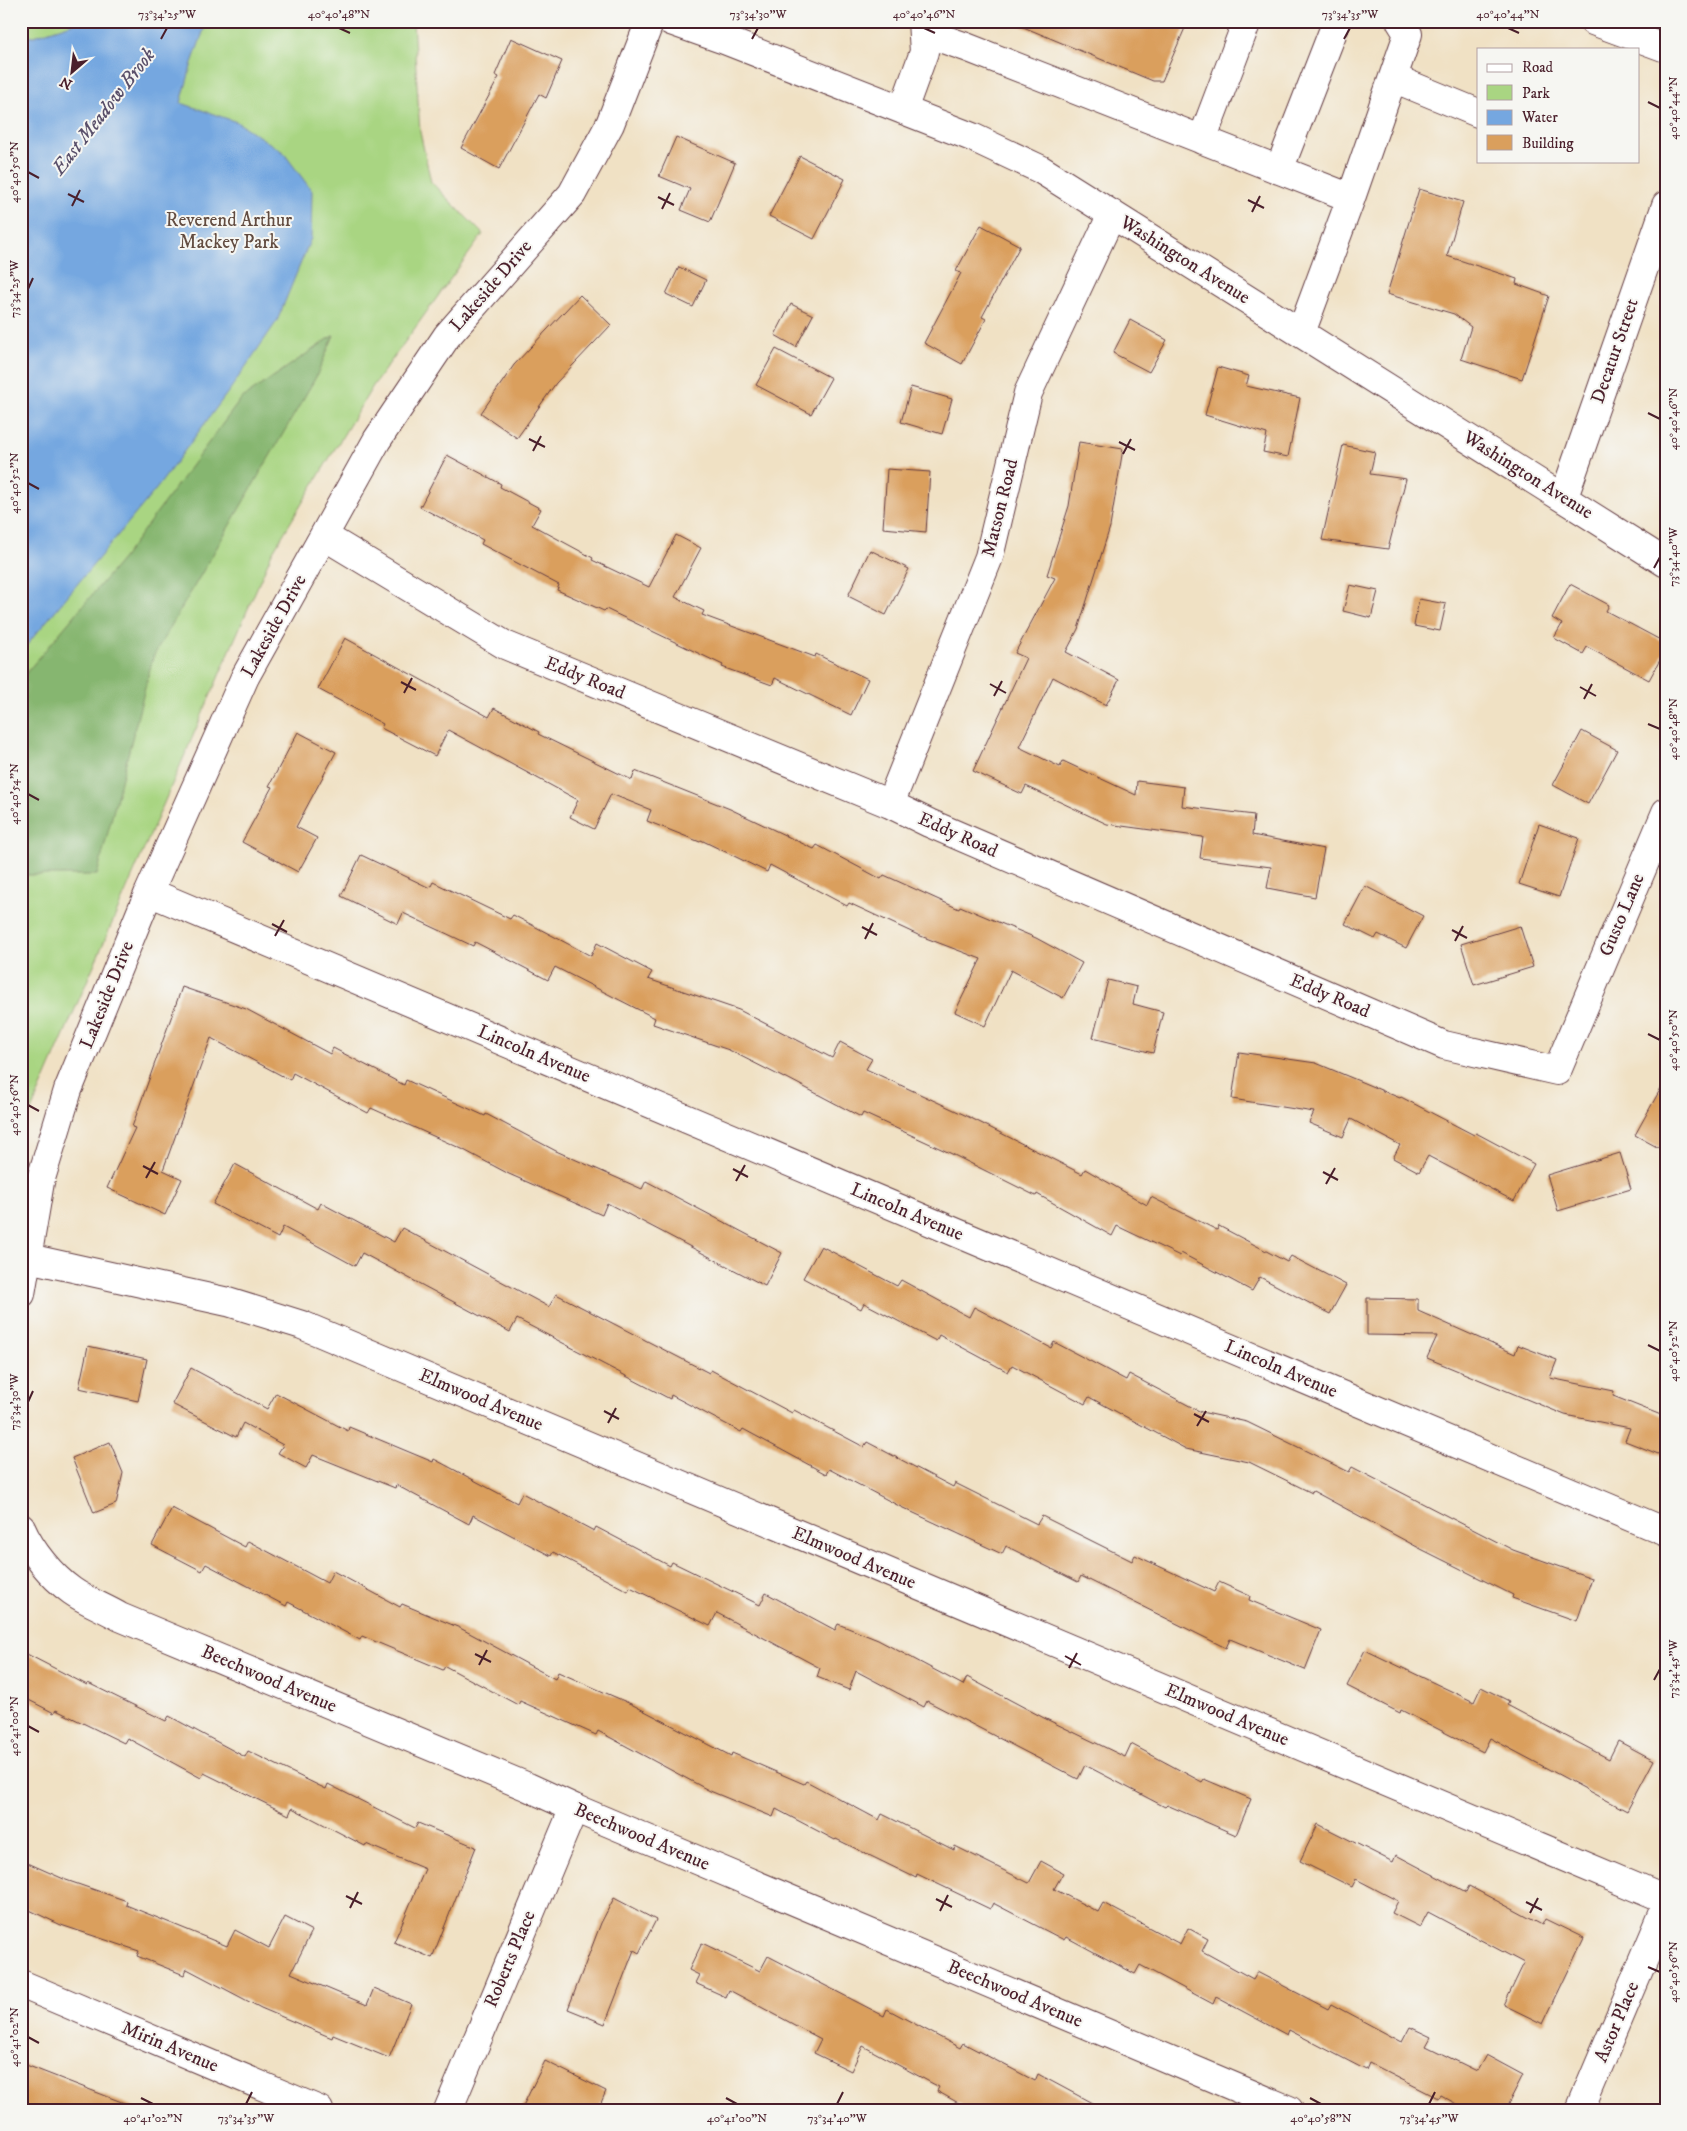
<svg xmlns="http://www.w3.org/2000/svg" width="1687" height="2131" font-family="'IM FELL DW Pica',serif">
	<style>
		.green { fill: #a9d582; stroke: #7a7a56 }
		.forest { fill: #86b670; stroke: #686a4e }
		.water { fill: #75a7e0; stroke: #606386 }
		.building { fill: #da9f5d }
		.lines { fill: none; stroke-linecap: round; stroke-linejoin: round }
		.minor-casing { stroke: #633c42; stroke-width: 30 }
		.minor { stroke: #fff; stroke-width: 28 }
		.ticks { fill: none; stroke: #4a1f2b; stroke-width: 2 }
		.labels { text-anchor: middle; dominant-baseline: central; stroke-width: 4; stroke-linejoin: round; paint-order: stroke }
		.park-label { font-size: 19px; fill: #624c41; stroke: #f6f6f2 }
		.street-label { font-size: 19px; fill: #4a1f2b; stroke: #f6f6f2 }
		.water-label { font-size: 20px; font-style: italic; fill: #594f6a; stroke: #f6f6f2 }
		.neatline { fill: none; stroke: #4a1f2b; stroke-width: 2 }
		.ticks-label { font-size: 12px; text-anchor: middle; fill: #4a1f2b }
	</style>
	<rect width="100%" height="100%" fill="#f6f6f2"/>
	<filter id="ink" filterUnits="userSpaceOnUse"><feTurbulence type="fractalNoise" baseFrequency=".02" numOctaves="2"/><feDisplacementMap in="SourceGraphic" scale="10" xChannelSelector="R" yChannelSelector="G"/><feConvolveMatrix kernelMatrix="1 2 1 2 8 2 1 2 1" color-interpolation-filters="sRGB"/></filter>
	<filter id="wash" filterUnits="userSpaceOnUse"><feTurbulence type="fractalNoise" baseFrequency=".0096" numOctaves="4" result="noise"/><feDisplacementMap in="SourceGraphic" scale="20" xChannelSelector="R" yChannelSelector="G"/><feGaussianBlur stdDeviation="1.12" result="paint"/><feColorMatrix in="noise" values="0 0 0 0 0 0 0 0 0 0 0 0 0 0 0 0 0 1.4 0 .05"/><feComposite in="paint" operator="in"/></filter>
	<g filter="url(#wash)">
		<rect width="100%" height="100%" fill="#f0e1c4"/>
		<!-- green -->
		<path class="green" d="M 21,21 L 413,21 L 420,132 L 431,182 L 483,234 L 373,386 L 272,553 L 21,1134 Z"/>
		<!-- forest -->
		<path class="forest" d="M 334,335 L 316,377 L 153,657 L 97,875 L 21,875 L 21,679 L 123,558 L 241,399 Z"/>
		<!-- water -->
		<path class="water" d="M 81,21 L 207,21 L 192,63 L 181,103 L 237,122 L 283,152 L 312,191 L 311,238 L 277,321 L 231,388 L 157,488 L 21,652 L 21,35 L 34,36 Z"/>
		<g id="blocks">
			<!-- building -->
			<path class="building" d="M 1009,21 L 1188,21 L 1162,81 L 1153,81 Z
				M 511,38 L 562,61 L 546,98 L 539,94 L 499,169 L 461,148 L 499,77 L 495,75 Z
				M 676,137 L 735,163 L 710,222 L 681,210 L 690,189 L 659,176 Z
				M 800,156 L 845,179 L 814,239 L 769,216 Z
				M 1419,189 L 1463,202 L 1447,256 L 1517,279 L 1516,284 L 1549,296 L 1522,379 L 1461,359 L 1471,327 L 1454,314 L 1387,294 Z
				M 981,225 L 1020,246 L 982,317 L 986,319 L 962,364 L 924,343 L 961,273 L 956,271 Z
				M 679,267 L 706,280 L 693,307 L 666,294 Z
				M 580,295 L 611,325 L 556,383 L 517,438 L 481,413 L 514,365 Z
				M 791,304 L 813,315 L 796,347 L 775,335 Z
				M 1130,320 L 1167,340 L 1149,372 L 1113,353 Z
				M 776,349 L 831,378 L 811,414 L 756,385 Z
				M 1218,367 L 1249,376 L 1246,386 L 1300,398 L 1288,457 L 1263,452 L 1267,434 L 1205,415 Z
				M 911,387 L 952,399 L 942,434 L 901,422 Z
				M 1079,442 L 1123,449 L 1110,527 L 1078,629 L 1066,652 L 1119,680 L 1106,705 L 1053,677 L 1019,747 L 1060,767 L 1063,761 L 1136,795 L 1137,781 L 1184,787 L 1182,806 L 1254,815 L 1252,835 L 1324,849 L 1315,897 L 1267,888 L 1271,867 L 1200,858 L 1203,837 L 1107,824 L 1026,786 L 1022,794 L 973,771 L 1026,658 L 1015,653 L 1055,578 L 1047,575 L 1069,506 Z
				M 1343,445 L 1375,452 L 1370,474 L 1406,479 L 1388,549 L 1322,540 Z
				M 447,455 L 501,484 L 500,487 L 541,509 L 532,525 L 593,558 L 592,560 L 649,587 L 676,535 L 701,548 L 675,597 L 704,611 L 702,615 L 815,657 L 816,654 L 868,679 L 851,715 L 775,678 L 772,685 L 722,667 L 723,665 L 606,609 L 604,611 L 557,590 L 559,585 L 481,544 L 483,540 L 420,507 Z
				M 887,469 L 930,472 L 926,532 L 883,528 Z
				M 870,550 L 909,569 L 886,615 L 848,596 Z
				M 1570,584 L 1609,605 L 1606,611 L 1666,643 L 1666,649 L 1649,680 L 1587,647 L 1583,654 L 1554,638 L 1562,624 L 1552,618 Z
				M 1350,585 L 1378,591 L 1371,618 L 1343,611 Z
				M 1419,599 L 1446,604 L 1440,631 L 1414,626 Z
				M 345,638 L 489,717 L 494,708 L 539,732 L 538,734 L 632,780 L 635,771 L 730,809 L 814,849 L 817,845 L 881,879 L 884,875 L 959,909 L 960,906 L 1036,938 L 1082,963 L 1063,998 L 1011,970 L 985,1026 L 955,1012 L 981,959 L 918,935 L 849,903 L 847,906 L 770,865 L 767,872 L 701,840 L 700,842 L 647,821 L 651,810 L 611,794 L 594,829 L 570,817 L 578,800 L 448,730 L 435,756 L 381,728 L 383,724 L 318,689 Z
				M 1582,731 L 1617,750 L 1588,804 L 1553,785 Z
				M 298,732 L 336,752 L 296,827 L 317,838 L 298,872 L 242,842 L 272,787 L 269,786 Z
				M 1539,824 L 1579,838 L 1559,897 L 1519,884 Z
				M 361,855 L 430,888 L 433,882 L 510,919 L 513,915 L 591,956 L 597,943 L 652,972 L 648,979 L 739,1010 L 832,1058 L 840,1042 L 872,1059 L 866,1069 L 967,1116 L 1082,1174 L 1085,1169 L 1147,1205 L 1151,1197 L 1217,1230 L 1219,1226 L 1287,1262 L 1291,1256 L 1346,1285 L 1330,1314 L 1260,1277 L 1252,1291 L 1181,1253 L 1180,1256 L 1117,1226 L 1112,1236 L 1037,1194 L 1036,1196 L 950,1153 L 863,1113 L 861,1117 L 785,1077 L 784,1078 L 729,1050 L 653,1024 L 655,1018 L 555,967 L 548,980 L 475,942 L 473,946 L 403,913 L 398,924 L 341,896 Z
				M 1365,886 L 1423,916 L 1406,948 L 1378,934 L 1375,939 L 1345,924 Z
				M 1520,926 L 1533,967 L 1474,985 L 1461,944 Z
				M 1108,980 L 1137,987 L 1133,1004 L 1163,1012 L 1153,1053 L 1093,1038 Z
				M 182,987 L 246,1009 L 330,1054 L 333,1048 L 404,1085 L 406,1080 L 485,1116 L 486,1114 L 556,1151 L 642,1189 L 646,1181 L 782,1253 L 765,1286 L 607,1203 L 602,1215 L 509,1174 L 462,1149 L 371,1108 L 368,1113 L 293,1073 L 290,1080 L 211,1038 L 163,1170 L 182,1179 L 165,1215 L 107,1188 L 135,1128 L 132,1127 Z
				M 1239,1052 L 1316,1063 L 1400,1098 L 1401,1097 L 1474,1135 L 1476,1133 L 1534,1164 L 1514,1201 L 1428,1156 L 1419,1172 L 1393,1158 L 1400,1145 L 1351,1119 L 1343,1137 L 1309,1123 L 1314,1112 L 1232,1099 Z
				M 1666,1079 L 1666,1152 L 1635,1135 Z
				M 1620,1153 L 1631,1189 L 1558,1211 L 1547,1175 Z
				M 235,1164 L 318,1209 L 321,1203 L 394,1242 L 402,1228 L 549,1307 L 556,1294 L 709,1373 L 711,1370 L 792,1413 L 794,1410 L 864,1447 L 867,1442 L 953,1487 L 955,1483 L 1037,1524 L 1042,1516 L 1132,1561 L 1135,1555 L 1214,1592 L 1219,1582 L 1250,1596 L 1249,1600 L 1321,1630 L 1305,1670 L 1230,1639 L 1226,1648 L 1081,1576 L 1078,1582 L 1006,1546 L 1002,1554 L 901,1507 L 829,1469 L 826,1474 L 743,1429 L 741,1432 L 671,1395 L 670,1399 L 517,1319 L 510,1332 L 362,1253 L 355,1266 L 283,1227 L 278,1238 L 213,1204 Z
				M 821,1246 L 897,1286 L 901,1280 L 969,1317 L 974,1307 L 1051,1348 L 1054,1342 L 1126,1380 L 1129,1374 L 1201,1412 L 1247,1422 L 1349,1472 L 1352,1467 L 1513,1550 L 1592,1578 L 1577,1621 L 1512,1598 L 1513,1595 L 1421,1549 L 1313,1491 L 1312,1493 L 1249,1462 L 1186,1449 L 1089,1397 L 1085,1404 L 1012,1365 L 1008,1372 L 939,1335 L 936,1341 L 864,1303 L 861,1309 L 803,1278 Z
				M 1367,1298 L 1418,1299 L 1418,1311 L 1515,1354 L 1518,1345 L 1557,1360 L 1550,1378 L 1614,1391 L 1613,1396 L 1666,1417 L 1666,1457 L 1625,1441 L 1630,1428 L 1565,1415 L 1427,1358 L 1437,1336 L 1367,1335 Z
				M 88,1346 L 147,1359 L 138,1401 L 79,1388 Z
				M 191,1368 L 267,1409 L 276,1393 L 348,1431 L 349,1427 L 433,1462 L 434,1459 L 517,1503 L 522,1493 L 594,1531 L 596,1527 L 670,1566 L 672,1562 L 760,1605 L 766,1593 L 835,1630 L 838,1624 L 878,1640 L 963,1685 L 967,1677 L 1044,1718 L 1125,1757 L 1131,1744 L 1202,1782 L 1204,1779 L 1251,1799 L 1236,1835 L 1167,1805 L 1165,1807 L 1085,1765 L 1078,1779 L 927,1701 L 924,1707 L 856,1671 L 849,1690 L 817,1677 L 820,1668 L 717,1613 L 710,1626 L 630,1587 L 628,1591 L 553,1552 L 551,1556 L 473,1515 L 469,1524 L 396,1485 L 395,1488 L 313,1455 L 306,1468 L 278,1453 L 283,1445 L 243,1423 L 236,1437 L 172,1404 Z
				M 110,1442 L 123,1473 L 116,1504 L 94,1513 L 72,1458 Z
				M 172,1508 L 245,1547 L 248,1541 L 327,1583 L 333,1571 L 400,1607 L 402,1604 L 460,1628 L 555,1679 L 558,1672 L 631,1704 L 731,1756 L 732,1753 L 804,1784 L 806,1781 L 879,1820 L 882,1814 L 954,1850 L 955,1846 L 1029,1883 L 1041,1861 L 1063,1873 L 1054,1889 L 1098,1912 L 1103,1903 L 1180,1944 L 1188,1928 L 1208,1939 L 1202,1951 L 1253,1979 L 1257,1972 L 1328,2009 L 1331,2004 L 1402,2042 L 1410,2027 L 1431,2037 L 1426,2046 L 1477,2071 L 1486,2055 L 1523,2075 L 1505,2110 L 1468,2110 L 1440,2095 L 1438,2098 L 1369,2063 L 1366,2070 L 1289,2030 L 1287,2035 L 1216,1997 L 1213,2004 L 1140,1965 L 1135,1974 L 1066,1937 L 1064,1940 L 993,1903 L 990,1909 L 917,1874 L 916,1878 L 836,1839 L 835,1840 L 776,1809 L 773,1817 L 710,1791 L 598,1731 L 596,1735 L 520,1701 L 518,1705 L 445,1666 L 443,1670 L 362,1636 L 360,1640 L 288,1602 L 286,1606 L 206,1564 L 202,1571 L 152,1545 Z
				M 1365,1650 L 1474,1702 L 1481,1687 L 1509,1701 L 1507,1705 L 1609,1759 L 1618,1741 L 1654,1760 L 1627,1811 L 1490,1738 L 1483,1752 L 1401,1710 L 1400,1713 L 1347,1686 Z
				M 21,1651 L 87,1685 L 88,1683 L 166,1721 L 169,1716 L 245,1757 L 248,1751 L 326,1789 L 328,1784 L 415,1828 L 418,1823 L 476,1847 L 432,1958 L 394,1942 L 425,1869 L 366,1844 L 365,1846 L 292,1808 L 289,1815 L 204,1773 L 201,1778 L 127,1738 L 124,1743 L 56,1710 L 54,1713 L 21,1696 Z
				M 1318,1824 L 1393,1862 L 1396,1855 L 1466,1892 L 1469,1886 L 1542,1925 L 1545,1919 L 1584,1938 L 1543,2024 L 1504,2005 L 1524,1963 L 1428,1912 L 1420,1927 L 1392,1913 L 1398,1901 L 1356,1879 L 1352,1887 L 1300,1861 Z
				M 21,1860 L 66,1880 L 127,1901 L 126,1905 L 227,1946 L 235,1930 L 269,1948 L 285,1917 L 312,1931 L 291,1973 L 367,2005 L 374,1988 L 411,2004 L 389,2058 L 333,2035 L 332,2038 L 261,2008 L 187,1969 L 184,1975 L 137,1956 L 139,1951 L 61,1925 L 21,1906 Z
				M 614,1898 L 656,1920 L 639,1953 L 634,1950 L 605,2024 L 568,2009 L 601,1923 Z
				M 702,1943 L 760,1971 L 768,1956 L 884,2016 L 887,2009 L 960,2048 L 963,2043 L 1035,2081 L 1038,2074 L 1105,2110 L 971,2110 L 937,2091 L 939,2087 L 863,2046 L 851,2071 L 814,2053 L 821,2039 L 729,1990 L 726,1997 L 695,1983 L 699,1975 L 689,1970 Z
				M 545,2061 L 606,2091 L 598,2110 L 521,2110 Z
				M 21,2063 L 137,2108 L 137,2110 L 21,2110 Z"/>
		</g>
	</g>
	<g filter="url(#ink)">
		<use href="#blocks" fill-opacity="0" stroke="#633c42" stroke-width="1"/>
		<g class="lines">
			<defs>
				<path id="minor" d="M 671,21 L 722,39 L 972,137 L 1040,169 L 1666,563
					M 1593,21 L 1666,48
					M 923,32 L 966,47 L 1351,198
					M 1393,78 L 1478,113
					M 903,110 L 924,52 L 922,21
					M 1202,140 L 1247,21
					M 1279,170 L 1337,21
					M 1301,333 L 1351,198 L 1408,34 L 1400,21
					M 1564,497 L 1666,205
					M 324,536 L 505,645 L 890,804 L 929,823 L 1444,1045 L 1557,1071 L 1666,812
					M 890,804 L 989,557 L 1028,393 L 1112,214
					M 149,892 L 1666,1532
					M 28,1258 L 228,1302 L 302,1325 L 1666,1900
					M 21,1294 L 40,1182 L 68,1090 L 149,892 L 245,677 L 377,440 L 447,336 L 572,194 L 610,124 L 650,21
					M 21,1528 C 31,1551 51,1576 72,1591 C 86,1601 105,1608 120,1617 L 528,1787 L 574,1808 L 1289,2110
					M 21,1984 L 319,2110
					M 448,2110 L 574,1808
					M 1580,2110 L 1666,1907"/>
			</defs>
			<!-- minor casing -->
			<use href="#minor" class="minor-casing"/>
			<!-- minor -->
			<use href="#minor" class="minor"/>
		</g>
	</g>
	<!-- ticks -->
	<path class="ticks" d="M 339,28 L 350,33M 924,28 L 935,33M 1508,28 L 1519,33M 161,39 L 167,28M 752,39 L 758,28M 1344,39 L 1350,28M 1648,102 L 1660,108M 28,172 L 39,178M 68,194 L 84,202M 658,197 L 674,205M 1248,200 L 1264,208M 72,206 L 80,190M 662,209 L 670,193M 1252,212 L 1260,196M 28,289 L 33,278M 1648,413 L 1660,419M 529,439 L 545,447M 1119,442 L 1135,450M 533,451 L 541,436M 1123,454 L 1131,439M 28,483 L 39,489M 1654,568 L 1660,557M 401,682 L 416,690M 990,684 L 1006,693M 1580,687 L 1596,696M 404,693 L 412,678M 994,696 L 1002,681M 1584,699 L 1592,684M 1648,724 L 1660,729M 28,794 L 39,800M 272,924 L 287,932M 862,927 L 877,935M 1452,930 L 1467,938M 275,936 L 284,920M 865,939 L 873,923M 1455,941 L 1463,926M 1648,1034 L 1660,1040M 28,1105 L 39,1111M 143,1166 L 158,1174M 733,1169 L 748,1177M 1323,1172 L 1338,1180M 146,1178 L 155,1162M 736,1181 L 745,1165M 1326,1184 L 1335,1168M 1648,1345 L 1660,1351M 28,1402 L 33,1391M 604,1411 L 619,1419M 1194,1414 L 1209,1422M 608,1423 L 616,1408M 1197,1426 L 1206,1411M 475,1654 L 491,1662M 1065,1656 L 1081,1665M 479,1665 L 487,1650M 1069,1668 L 1077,1653M 1654,1680 L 1660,1669M 28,1726 L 39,1732M 346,1896 L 362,1904M 936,1899 L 952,1907M 1526,1902 L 1542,1910M 350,1908 L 358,1892M 940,1911 L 948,1895M 1530,1913 L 1538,1898M 1648,1967 L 1660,1972M 28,2037 L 39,2043M 141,2098 L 153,2104M 726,2098 L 737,2104M 1310,2098 L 1321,2104M 246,2104 L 252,2092M 837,2104 L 843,2092M 1429,2104 L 1435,2092"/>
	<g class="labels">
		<!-- park labels -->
		<g class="park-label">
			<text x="229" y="220">Reverend Arthur<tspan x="229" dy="22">Mackey Park</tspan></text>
		</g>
		<!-- street labels -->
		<g class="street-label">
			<text transform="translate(1185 260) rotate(32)">Washington Avenue</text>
			<text transform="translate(491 286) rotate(-49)">Lakeside Drive</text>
			<text transform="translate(1615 351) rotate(-71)">Decatur Street</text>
			<text transform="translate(1528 475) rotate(32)">Washington Avenue</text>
			<text transform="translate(1000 508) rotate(-76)">Matson Road</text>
			<text transform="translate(274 626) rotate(-61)">Lakeside Drive</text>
			<text transform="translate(585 678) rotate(22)">Eddy Road</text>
			<text transform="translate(958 835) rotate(24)">Eddy Road</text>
			<text transform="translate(1622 915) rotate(-67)">Gusto Lane</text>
			<text transform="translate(107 995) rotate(-68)">Lakeside Drive</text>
			<text transform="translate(1330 996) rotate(23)">Eddy Road</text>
			<text transform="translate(534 1054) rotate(23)">Lincoln Avenue</text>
			<text transform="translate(907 1212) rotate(23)">Lincoln Avenue</text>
			<text transform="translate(1281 1369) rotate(23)">Lincoln Avenue</text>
			<text transform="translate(481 1400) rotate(23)">Elmwood Avenue</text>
			<text transform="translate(854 1558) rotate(23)">Elmwood Avenue</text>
			<text transform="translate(269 1679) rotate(23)">Beechwood Avenue</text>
			<text transform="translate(1227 1715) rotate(23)">Elmwood Avenue</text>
			<text transform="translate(642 1837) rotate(23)">Beechwood Avenue</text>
			<text transform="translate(510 1959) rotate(-67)">Roberts Place</text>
			<text transform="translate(1015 1994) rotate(23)">Beechwood Avenue</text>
			<text transform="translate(1617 2022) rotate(-67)">Astor Place</text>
			<text transform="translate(170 2047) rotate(23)">Mirin Avenue</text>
		</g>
		<!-- water labels -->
		<g class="water-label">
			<text transform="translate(104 112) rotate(-52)">East Meadow Brook</text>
		</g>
	</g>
	<!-- margin -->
	<rect width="1687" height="2131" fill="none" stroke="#f6f6f2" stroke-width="55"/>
	<!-- legend -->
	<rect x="1477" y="48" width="162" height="115" fill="#f6f6f2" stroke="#b1a0a2"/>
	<rect x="1487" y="64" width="25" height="8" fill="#ffffff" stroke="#b1a0a2"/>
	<text x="1522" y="72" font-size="15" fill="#4a1f2b">Road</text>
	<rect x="1487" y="85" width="25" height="15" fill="#a9d582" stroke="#b1a0a2"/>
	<text x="1522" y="98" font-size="15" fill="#4a1f2b">Park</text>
	<rect x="1487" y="110" width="25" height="15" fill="#75a7e0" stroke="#b1a0a2"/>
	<text x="1522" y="122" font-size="15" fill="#4a1f2b">Water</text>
	<rect x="1487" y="135" width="25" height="15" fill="#da9f5d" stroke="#b1a0a2"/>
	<text x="1522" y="148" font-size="15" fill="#4a1f2b">Building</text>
	<!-- north arrow -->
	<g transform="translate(72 72) rotate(208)" stroke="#f6f6f2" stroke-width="4" paint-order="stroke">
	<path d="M0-4L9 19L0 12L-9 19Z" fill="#4a1f2b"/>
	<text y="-8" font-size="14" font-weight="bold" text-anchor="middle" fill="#4a1f2b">N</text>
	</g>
	<rect x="28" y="28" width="1632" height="2076" class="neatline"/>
	<g class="ticks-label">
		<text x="167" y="18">73°34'25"W</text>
		<text x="339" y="18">40°40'48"N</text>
		<text x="758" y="18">73°34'30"W</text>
		<text x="924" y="18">40°40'46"N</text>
		<text x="1350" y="18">73°34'35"W</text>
		<text x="1508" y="18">40°40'44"N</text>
		<text transform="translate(1673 108) rotate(-90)" y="4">40°40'44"N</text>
		<text transform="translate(14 172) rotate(-90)" y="4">40°40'50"N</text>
		<text transform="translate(14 289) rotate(-90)" y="4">73°34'25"W</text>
		<text transform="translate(1673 419) rotate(-90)" y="4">40°40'46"N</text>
		<text transform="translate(14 483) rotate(-90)" y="4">40°40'52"N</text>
		<text transform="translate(1673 557) rotate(-90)" y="4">73°34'40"W</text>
		<text transform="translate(1673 729) rotate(-90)" y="4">40°40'48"N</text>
		<text transform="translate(14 794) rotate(-90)" y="4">40°40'54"N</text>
		<text transform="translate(1673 1040) rotate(-90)" y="4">40°40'50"N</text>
		<text transform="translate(14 1105) rotate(-90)" y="4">40°40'56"N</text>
		<text transform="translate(1673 1351) rotate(-90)" y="4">40°40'52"N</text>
		<text transform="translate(14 1402) rotate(-90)" y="4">73°34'30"W</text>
		<text transform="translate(1673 1669) rotate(-90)" y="4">73°34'45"W</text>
		<text transform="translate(14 1726) rotate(-90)" y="4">40°41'00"N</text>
		<text transform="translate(1673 1972) rotate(-90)" y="4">40°40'56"N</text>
		<text transform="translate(14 2037) rotate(-90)" y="4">40°41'02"N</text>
		<text x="153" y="2122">40°41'02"N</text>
		<text x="246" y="2122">73°34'35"W</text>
		<text x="737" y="2122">40°41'00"N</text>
		<text x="837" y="2122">73°34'40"W</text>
		<text x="1321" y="2122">40°40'58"N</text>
		<text x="1429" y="2122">73°34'45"W</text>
	</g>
</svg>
